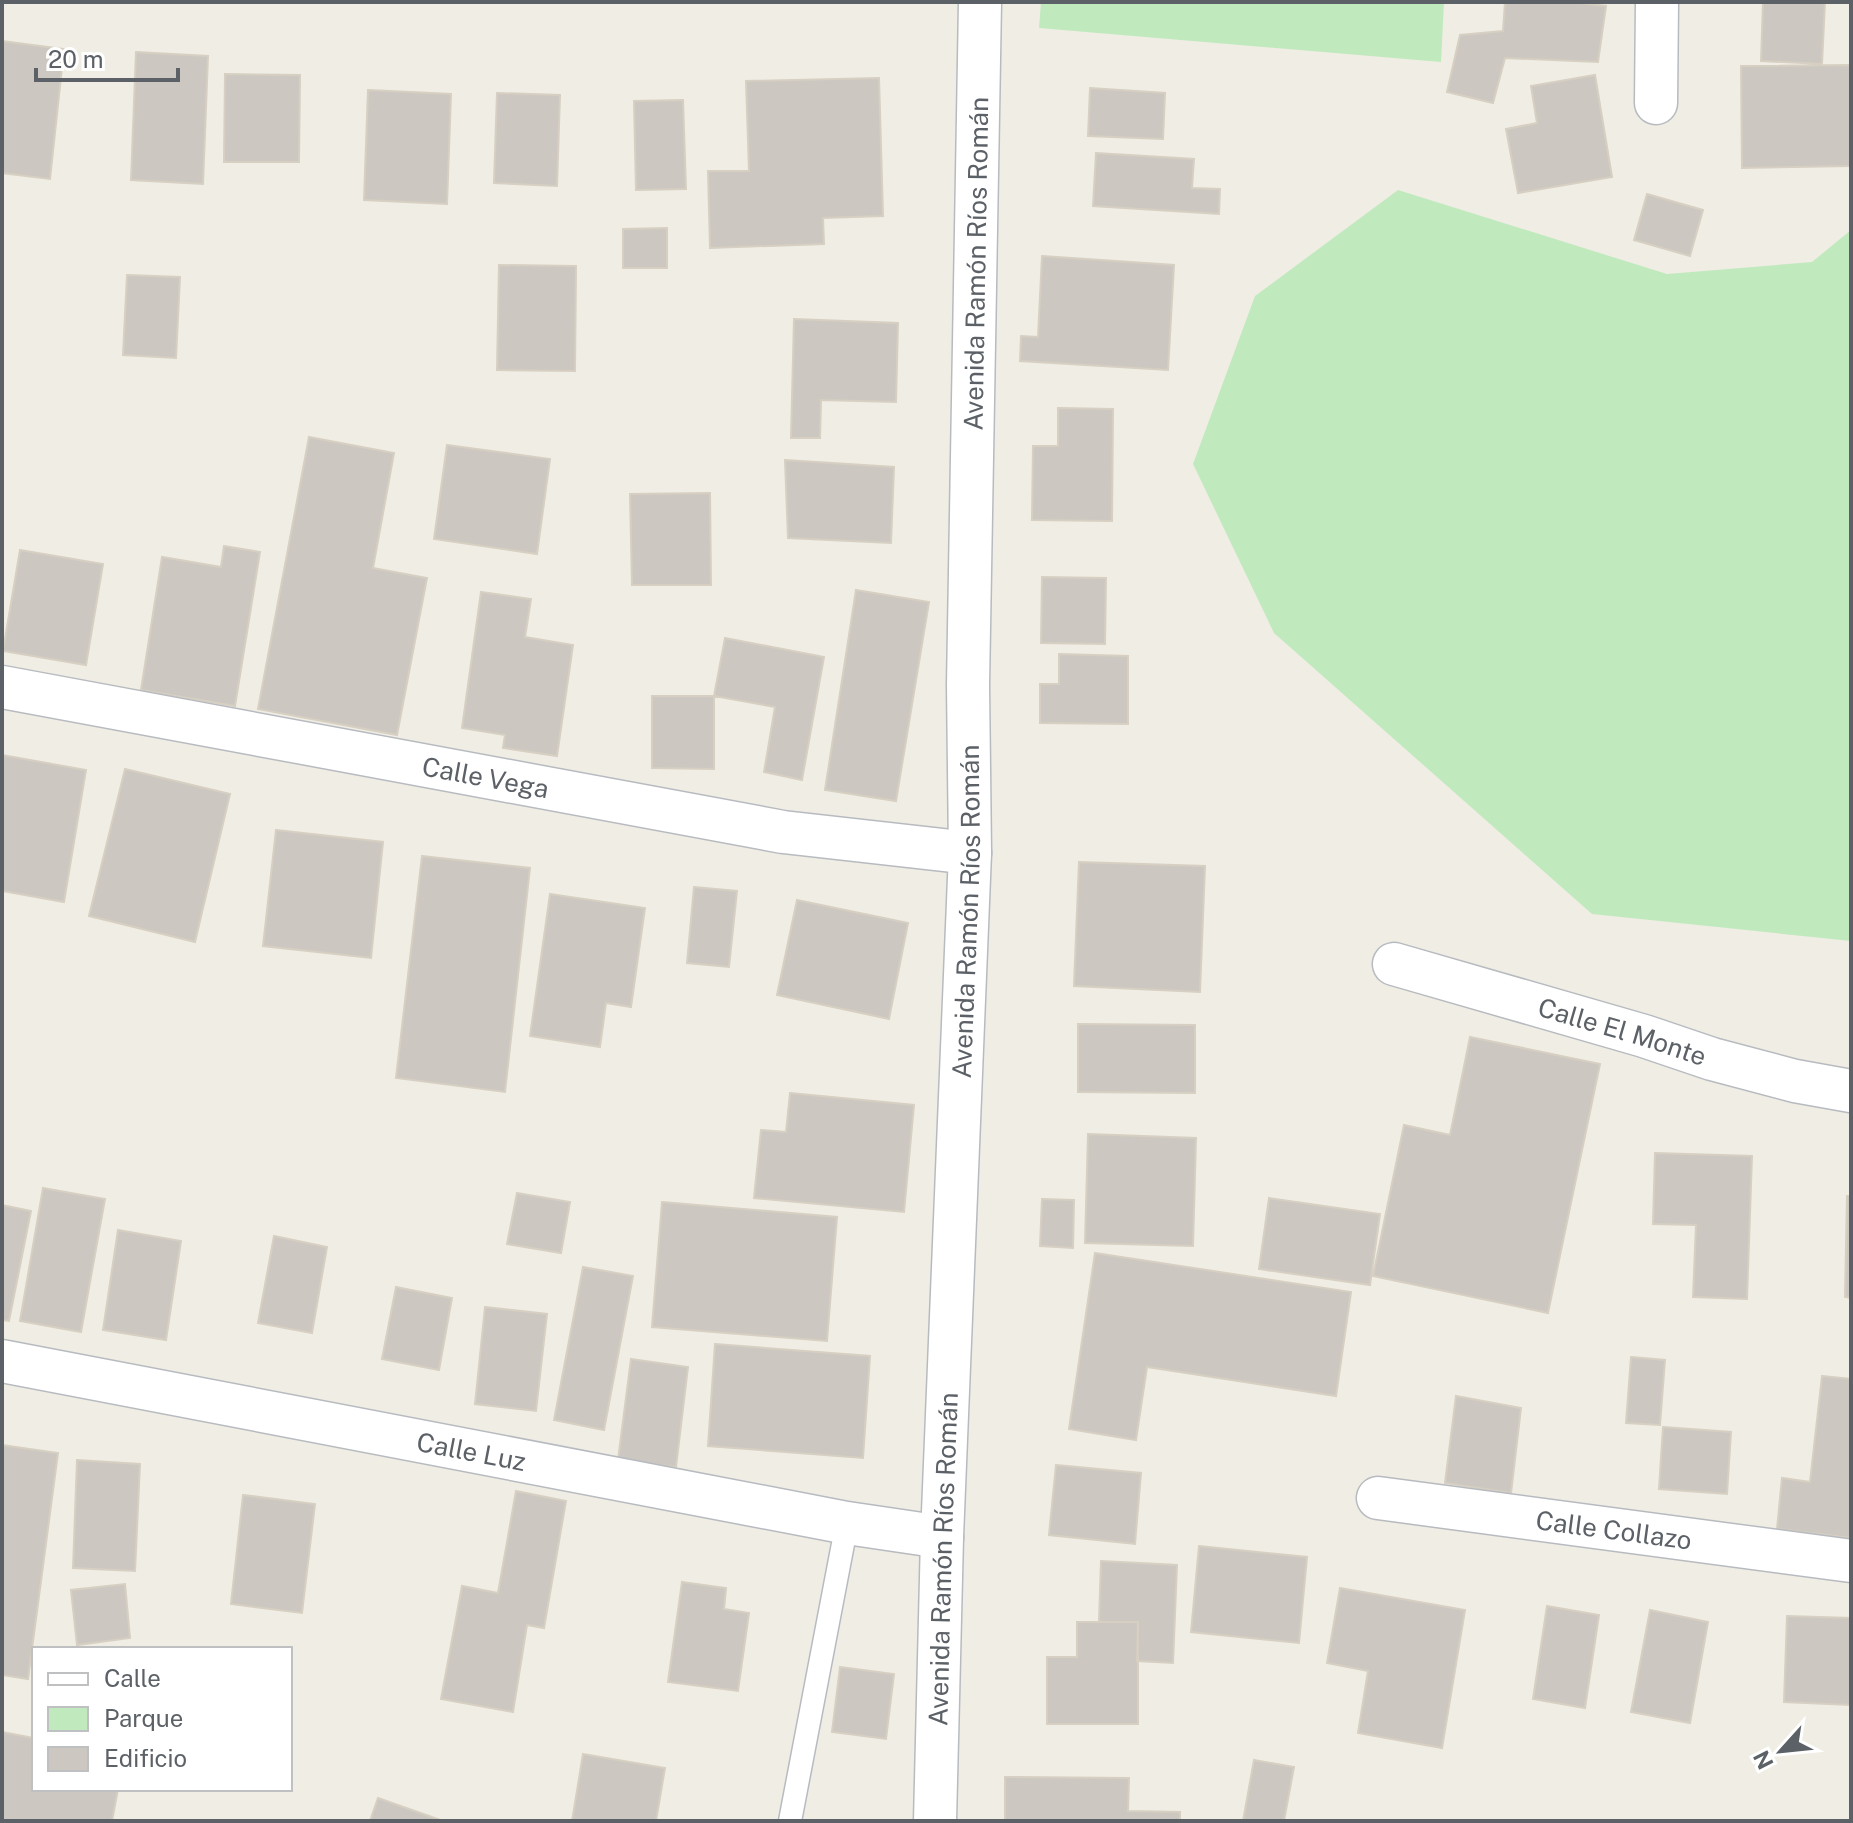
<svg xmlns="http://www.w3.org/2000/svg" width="1853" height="1823" font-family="'Public Sans',sans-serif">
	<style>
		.green { fill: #c0eabe }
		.building { fill: #ccc8c1; stroke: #d6cfc2; stroke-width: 2 }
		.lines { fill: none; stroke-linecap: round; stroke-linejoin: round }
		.service-casing { stroke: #b7bbc0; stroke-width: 25 }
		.minor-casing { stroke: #b7bbc0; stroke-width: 45 }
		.service { stroke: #fff; stroke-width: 22 }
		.minor { stroke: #fff; stroke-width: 42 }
		.labels { text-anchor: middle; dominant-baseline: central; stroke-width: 6; stroke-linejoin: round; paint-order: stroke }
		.street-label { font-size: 26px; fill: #5c6167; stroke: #fff }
	</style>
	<rect width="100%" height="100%" fill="#f0ede4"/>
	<!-- green -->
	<path class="green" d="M 1041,2 L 1444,2 L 1441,62 L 1039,28 Z
		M 1398,190 L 1667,274 L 1812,262 L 1851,230 L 1851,941 L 1592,914 L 1274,633 L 1193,464 L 1255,296 Z"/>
	<!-- building -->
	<path class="building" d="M 1505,2 L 1571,2 L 1606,6 L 1598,62 L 1505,58 L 1493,103 L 1447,92 L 1460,35 L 1503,31 Z
		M 1763,2 L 1825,2 L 1822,64 L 1761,61 Z
		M 2,41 L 64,49 L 50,179 L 2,173 Z
		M 136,52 L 208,56 L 203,184 L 131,180 Z
		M 1851,65 L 1851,166 L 1742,168 L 1741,66 Z
		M 225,74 L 300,75 L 299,162 L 224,162 Z
		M 1595,75 L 1612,177 L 1518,193 L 1506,129 L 1537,123 L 1531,86 Z
		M 879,78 L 883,216 L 823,218 L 824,244 L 710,248 L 708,171 L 749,171 L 746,81 Z
		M 1090,88 L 1165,93 L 1163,139 L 1088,136 Z
		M 368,90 L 451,94 L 447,204 L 364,200 Z
		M 497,93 L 560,95 L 557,186 L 494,183 Z
		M 683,100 L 686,189 L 636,190 L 634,101 Z
		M 1096,153 L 1194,159 L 1192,188 L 1220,189 L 1219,214 L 1093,206 Z
		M 1647,194 L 1703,210 L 1690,256 L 1634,240 Z
		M 667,228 L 667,268 L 623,268 L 623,229 Z
		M 1042,256 L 1174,265 L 1168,370 L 1020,361 L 1021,336 L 1038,337 Z
		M 499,265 L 576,266 L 575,371 L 497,370 Z
		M 127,275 L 180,277 L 176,358 L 123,355 Z
		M 794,319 L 898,323 L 896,402 L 821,400 L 820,438 L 791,438 Z
		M 1058,408 L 1113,409 L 1112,521 L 1032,520 L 1033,446 L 1058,446 Z
		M 309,437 L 394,453 L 373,568 L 427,578 L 397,735 L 258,709 Z
		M 447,445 L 550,459 L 537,554 L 434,539 Z
		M 785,460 L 894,467 L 891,543 L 788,538 Z
		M 710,493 L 711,585 L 632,585 L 630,494 Z
		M 224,546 L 260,552 L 235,706 L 141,690 L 162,557 L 221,567 Z
		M 20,550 L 103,564 L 86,665 L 3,651 Z
		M 1042,577 L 1106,578 L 1105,644 L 1041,643 Z
		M 856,590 L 929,602 L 896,801 L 825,790 Z
		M 481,592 L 531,599 L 525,637 L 573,645 L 557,756 L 503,748 L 505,735 L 462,728 Z
		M 725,638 L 824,657 L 802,780 L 764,772 L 775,707 L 714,696 Z
		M 1059,654 L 1128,656 L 1128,724 L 1040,723 L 1040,684 L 1059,684 Z
		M 652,696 L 714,696 L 714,769 L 652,768 Z
		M 2,755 L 86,770 L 64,902 L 2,891 Z
		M 125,769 L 230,794 L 195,942 L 89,916 Z
		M 276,830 L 383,842 L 371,958 L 263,946 Z
		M 422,856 L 530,868 L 505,1092 L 396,1078 Z
		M 1079,862 L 1205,866 L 1200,992 L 1074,986 Z
		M 694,887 L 737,891 L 729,967 L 687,963 Z
		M 550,894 L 645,908 L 631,1007 L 606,1003 L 600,1047 L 530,1036 Z
		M 797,900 L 908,923 L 889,1019 L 777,995 Z
		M 1078,1024 L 1195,1025 L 1195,1093 L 1078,1092 Z
		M 1470,1037 L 1600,1064 L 1548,1313 L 1373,1276 L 1404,1125 L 1450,1135 Z
		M 790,1093 L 914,1105 L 904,1212 L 754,1198 L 761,1130 L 786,1132 Z
		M 1088,1134 L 1196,1138 L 1193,1246 L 1085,1243 Z
		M 1655,1153 L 1752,1156 L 1747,1299 L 1693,1297 L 1696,1225 L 1653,1224 Z
		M 43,1188 L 105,1199 L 81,1332 L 20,1321 Z
		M 517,1193 L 570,1202 L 561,1253 L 507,1244 Z
		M 1847,1196 L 1851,1196 L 1851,1298 L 1845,1297 Z
		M 1269,1198 L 1380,1214 L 1370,1285 L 1259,1269 Z
		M 1042,1199 L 1074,1200 L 1073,1248 L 1040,1246 Z
		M 662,1202 L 837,1217 L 827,1341 L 652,1327 Z
		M 2,1205 L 31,1211 L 9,1321 L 2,1320 Z
		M 118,1230 L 181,1241 L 166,1340 L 103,1330 Z
		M 274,1236 L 327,1247 L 312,1333 L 258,1323 Z
		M 1095,1253 L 1351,1292 L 1336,1396 L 1147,1367 L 1136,1440 L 1069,1429 Z
		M 583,1267 L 633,1276 L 604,1430 L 554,1420 Z
		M 396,1287 L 452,1298 L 439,1370 L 382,1359 Z
		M 485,1307 L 547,1314 L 536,1411 L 475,1404 Z
		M 715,1344 L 870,1356 L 863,1458 L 708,1446 Z
		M 1631,1357 L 1665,1360 L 1660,1425 L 1626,1423 Z
		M 631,1359 L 688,1367 L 676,1467 L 618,1460 Z
		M 1822,1376 L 1851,1379 L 1851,1538 L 1777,1529 L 1782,1478 L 1810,1482 Z
		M 1456,1396 L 1521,1408 L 1511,1493 L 1445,1483 Z
		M 1663,1427 L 1731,1432 L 1727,1494 L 1659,1489 Z
		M 2,1445 L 58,1453 L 28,1679 L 2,1675 Z
		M 77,1460 L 140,1464 L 135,1571 L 73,1568 Z
		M 1056,1465 L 1141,1473 L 1135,1544 L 1049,1535 Z
		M 516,1491 L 566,1501 L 544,1628 L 527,1625 L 513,1712 L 441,1699 L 462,1586 L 498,1593 Z
		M 243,1495 L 315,1504 L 302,1613 L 231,1604 Z
		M 1199,1546 L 1307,1557 L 1299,1643 L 1191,1632 Z
		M 1101,1561 L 1177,1565 L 1173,1663 L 1137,1661 L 1138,1622 L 1099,1622 Z
		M 682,1582 L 726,1588 L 724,1609 L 749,1613 L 738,1691 L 668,1682 Z
		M 125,1584 L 130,1638 L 77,1645 L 71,1590 Z
		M 1340,1588 L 1465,1610 L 1442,1748 L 1358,1733 L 1368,1671 L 1327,1663 Z
		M 1547,1606 L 1599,1615 L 1585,1708 L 1533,1699 Z
		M 1650,1610 L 1708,1622 L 1690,1723 L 1631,1712 Z
		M 1787,1616 L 1851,1618 L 1850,1705 L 1784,1702 Z
		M 1077,1622 L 1138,1622 L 1138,1724 L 1047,1724 L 1047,1657 L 1077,1657 Z
		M 840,1667 L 894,1674 L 886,1739 L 832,1732 Z
		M 2,1732 L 34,1738 L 34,1789 L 118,1789 L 112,1821 L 2,1821 Z
		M 583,1754 L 665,1768 L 656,1821 L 572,1821 Z
		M 1254,1760 L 1294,1767 L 1284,1821 L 1243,1821 Z
		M 1005,1777 L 1129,1778 L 1128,1811 L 1180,1812 L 1180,1821 L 1005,1821 Z
		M 378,1798 L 443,1821 L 370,1821 Z"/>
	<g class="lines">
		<defs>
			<path id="service" d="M 790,1821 L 847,1523"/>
			<g id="minor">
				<path d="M 1656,103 L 1657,2"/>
				<path id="s1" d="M 2,687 L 783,832 L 970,853"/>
				<path id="s2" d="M 1394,964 L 1644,1036 L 1712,1059 L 1795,1081 L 1851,1091"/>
				<path id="s3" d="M 2,1361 L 847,1523 L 942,1537"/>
				<path id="s4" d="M 1378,1498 L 1851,1561"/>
				<path id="s5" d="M 935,1821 L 942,1537 L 970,853 L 968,685 L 980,2"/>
			</g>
		</defs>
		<!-- service casing -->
		<use href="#service" class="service-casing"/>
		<!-- minor casing -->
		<use href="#minor" class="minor-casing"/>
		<!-- service -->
		<use href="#service" class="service"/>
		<!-- minor -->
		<use href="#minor" class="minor"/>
	</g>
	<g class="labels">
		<!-- street labels -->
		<g class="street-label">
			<text stroke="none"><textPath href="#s5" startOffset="1558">Avenida Ramón Ríos Román</textPath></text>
			<text stroke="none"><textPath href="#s1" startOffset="492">Calle Vega</textPath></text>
			<text stroke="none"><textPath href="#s5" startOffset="910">Avenida Ramón Ríos Román</textPath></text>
			<text stroke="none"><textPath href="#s2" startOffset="238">Calle El Monte</textPath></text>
			<text stroke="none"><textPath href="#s3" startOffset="478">Calle Luz</textPath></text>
			<text stroke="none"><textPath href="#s4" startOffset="238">Calle Collazo</textPath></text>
			<text stroke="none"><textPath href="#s5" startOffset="262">Avenida Ramón Ríos Román</textPath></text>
		</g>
	</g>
	<!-- border -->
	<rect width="1853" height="1823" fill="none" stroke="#5c6167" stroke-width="8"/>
	<!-- legend -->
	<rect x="32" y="1647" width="260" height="144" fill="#ffffff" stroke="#bec0c2" stroke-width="2"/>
	<rect x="48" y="1673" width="40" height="12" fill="#ffffff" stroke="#bec0c2" stroke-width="2"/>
	<text x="104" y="1687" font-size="24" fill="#5c6167">Calle</text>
	<rect x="48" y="1707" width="40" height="24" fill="#c0eabe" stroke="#bec0c2" stroke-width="2"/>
	<text x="104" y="1727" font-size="24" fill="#5c6167">Parque</text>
	<rect x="48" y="1747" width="40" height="24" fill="#ccc8c1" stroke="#bec0c2" stroke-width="2"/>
	<text x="104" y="1767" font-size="24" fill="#5c6167">Edificio</text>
	<!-- north arrow -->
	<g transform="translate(1781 1751) rotate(243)" stroke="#ffffff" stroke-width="6" paint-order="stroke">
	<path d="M0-6L14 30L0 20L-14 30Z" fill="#5c6167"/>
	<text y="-12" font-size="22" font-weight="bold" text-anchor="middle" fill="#5c6167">N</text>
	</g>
	<!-- scale -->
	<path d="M36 68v12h142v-12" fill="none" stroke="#5c6167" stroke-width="4"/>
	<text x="48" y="68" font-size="24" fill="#5c6167" stroke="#ffffff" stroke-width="6" paint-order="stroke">20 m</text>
</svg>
